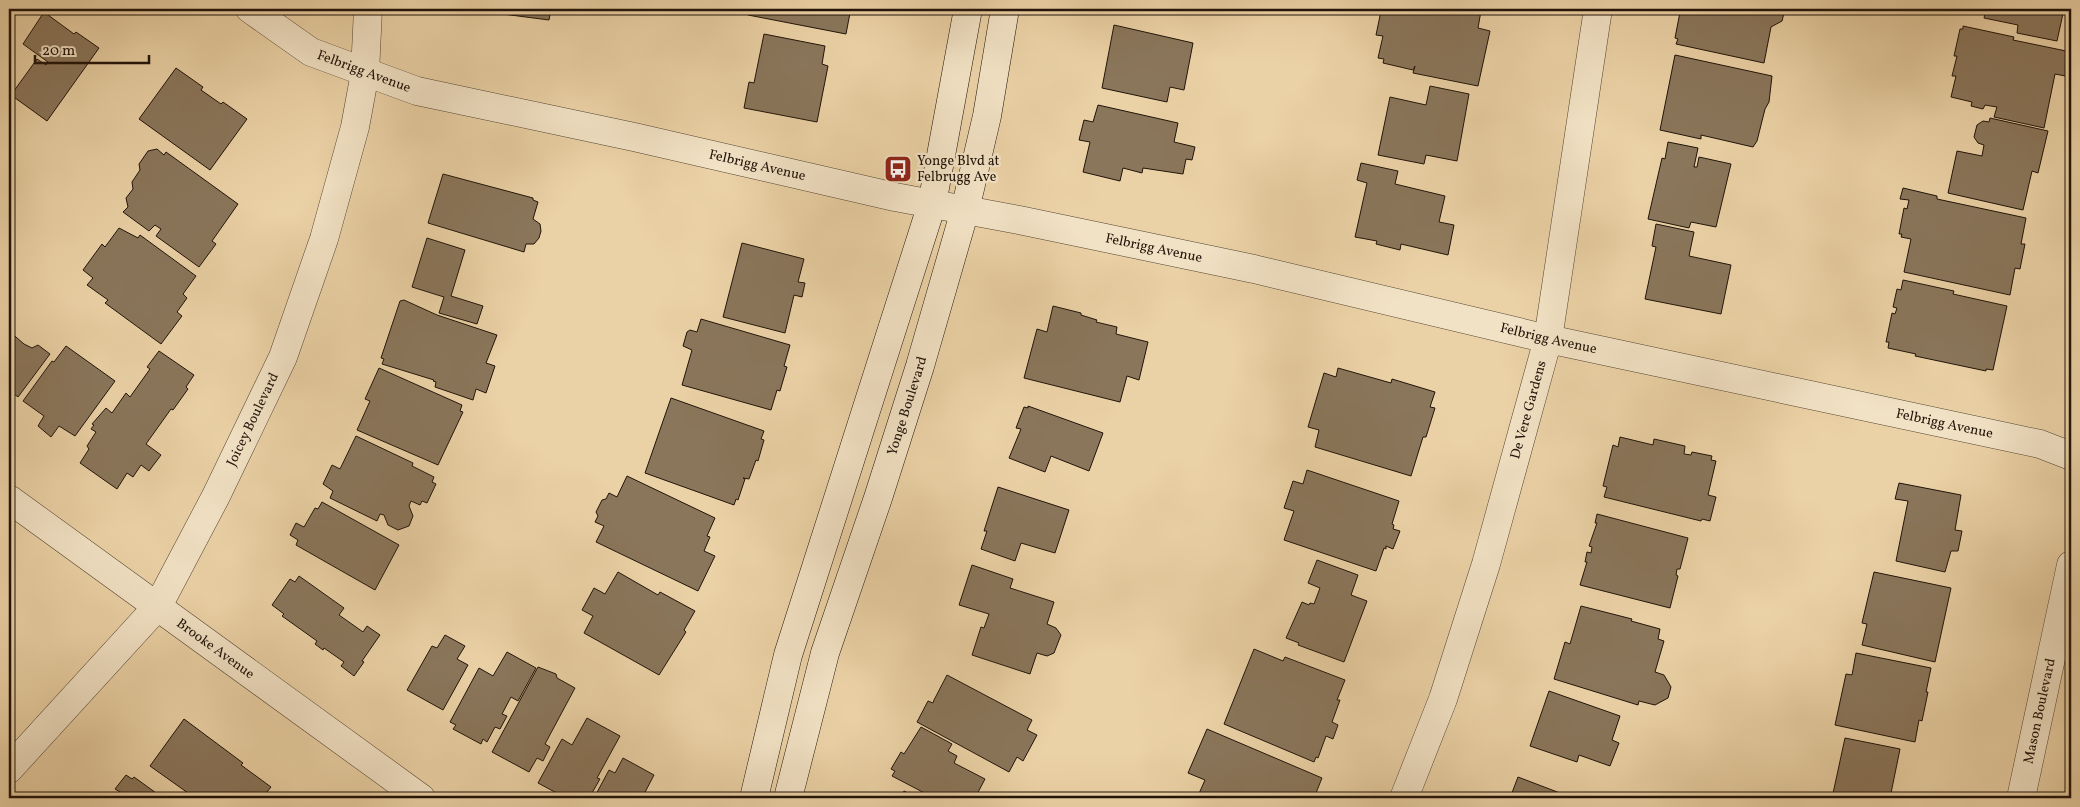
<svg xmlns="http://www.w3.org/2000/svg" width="2080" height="807" font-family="Vollkorn,serif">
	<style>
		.building { fill: #8a765b; stroke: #201309 }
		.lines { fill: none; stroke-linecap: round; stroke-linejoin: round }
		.street-casing { stroke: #534330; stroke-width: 29 }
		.secondary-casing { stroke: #201309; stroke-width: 29 }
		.street { stroke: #f2e2c5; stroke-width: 28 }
		.secondary { stroke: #f2e2c5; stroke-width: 28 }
		.labels { text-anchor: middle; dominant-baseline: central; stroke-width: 4.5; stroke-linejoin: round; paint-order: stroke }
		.street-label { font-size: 14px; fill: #201309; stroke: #f2e2c5 }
		.poi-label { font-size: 14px; fill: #201309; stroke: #f2e2c5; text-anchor: start }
	</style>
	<rect width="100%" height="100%" fill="#ebd2a6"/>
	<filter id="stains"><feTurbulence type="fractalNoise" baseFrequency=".004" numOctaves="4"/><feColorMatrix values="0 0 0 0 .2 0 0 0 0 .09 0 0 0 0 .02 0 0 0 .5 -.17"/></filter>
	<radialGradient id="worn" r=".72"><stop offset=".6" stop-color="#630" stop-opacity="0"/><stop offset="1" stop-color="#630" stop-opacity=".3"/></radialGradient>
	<!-- building -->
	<path class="building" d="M 9,9 L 18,9 L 9,22 Z
		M 464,9 L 584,9 L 584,12 L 551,9 L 549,20 Z
		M 749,9 L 853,9 L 852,13 L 850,13 L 846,34 L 748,15 Z
		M 1389,9 L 1471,9 L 1481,11 L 1478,28 L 1490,31 L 1478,86 L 1413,73 L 1415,66 L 1413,70 L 1383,63 L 1384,59 L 1378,58 L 1383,36 L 1376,35 L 1381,11 L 1388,13 Z
		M 1684,9 L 1785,9 L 1782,21 L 1771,27 L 1764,63 L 1676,44 L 1678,39 L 1675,38 L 1680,12 L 1683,13 Z
		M 1986,9 L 2064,9 L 2057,41 L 2017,33 L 2018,25 L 1984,18 Z
		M 44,12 L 74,34 L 76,32 L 99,48 L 47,121 L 11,95 L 37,59 L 46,65 L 48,62 L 23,44 Z
		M 1114,25 L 1193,43 L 1184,90 L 1170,87 L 1167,102 L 1102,88 Z
		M 1963,26 L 2014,37 L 2013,40 L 2071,52 L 2071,77 L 2055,74 L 2044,128 L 1994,117 L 1997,107 L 1985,105 L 1983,109 L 1971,106 L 1972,102 L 1951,97 L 1956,76 L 1952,76 L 1957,56 L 1954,56 L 1960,29 L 1963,29 Z
		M 764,34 L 825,46 L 822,64 L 828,66 L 817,122 L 744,108 L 749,82 L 754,83 Z
		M 1675,55 L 1772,76 L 1769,102 L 1765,109 L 1757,141 L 1753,147 L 1701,135 L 1701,139 L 1660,130 Z
		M 176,68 L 203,87 L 201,90 L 221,104 L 223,102 L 247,119 L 210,170 L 139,119 Z
		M 1430,86 L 1469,94 L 1457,161 L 1426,155 L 1424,164 L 1378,155 L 1390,97 L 1426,105 Z
		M 1098,105 L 1178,123 L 1174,142 L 1195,147 L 1192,160 L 1186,159 L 1183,174 L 1143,168 L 1142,173 L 1123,168 L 1120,181 L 1083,172 L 1090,142 L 1079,140 L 1084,120 L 1093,122 Z
		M 1990,118 L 2048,131 L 2038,173 L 2032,171 L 2023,210 L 1948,193 L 1957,151 L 1982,156 L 1984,145 L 1978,143 L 1974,137 L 1977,125 L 1983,121 L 1989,122 Z
		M 1668,142 L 1698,148 L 1694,167 L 1697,167 L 1699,157 L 1731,164 L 1716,227 L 1691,222 L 1689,228 L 1648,219 L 1662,158 L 1665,159 Z
		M 157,149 L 164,155 L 166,152 L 238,204 L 212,241 L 216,244 L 199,267 L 156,236 L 161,229 L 155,225 L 149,231 L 123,212 L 128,207 L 126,198 L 133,189 L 132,182 L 140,170 L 139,164 L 148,151 Z
		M 1361,163 L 1398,171 L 1395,184 L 1445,196 L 1439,222 L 1454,225 L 1448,255 L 1401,244 L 1400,250 L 1376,244 L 1377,241 L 1355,237 L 1367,183 L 1357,180 Z
		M 443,174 L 533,198 L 533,200 L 538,202 L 533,219 L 540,224 L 541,231 L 539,238 L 534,244 L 526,244 L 524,252 L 428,223 Z
		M 1903,188 L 1937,196 L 1937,199 L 2026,218 L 2021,244 L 2025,244 L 2020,269 L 2015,268 L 2010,295 L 1904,272 L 1911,239 L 1901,237 L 1902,234 L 1899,234 L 1904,208 L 1907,209 L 1909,200 L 1900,199 Z
		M 1656,224 L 1694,232 L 1689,256 L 1731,265 L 1721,314 L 1645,299 L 1656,247 L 1652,246 Z
		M 119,228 L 138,238 L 140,235 L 196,276 L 183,294 L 187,298 L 177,312 L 182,316 L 161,344 L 105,303 L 108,300 L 87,285 L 93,278 L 83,270 L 102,244 L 105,247 Z
		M 427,238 L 465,250 L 451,296 L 483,306 L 477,324 L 439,313 L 444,297 L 412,287 Z
		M 742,243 L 804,259 L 798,282 L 805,283 L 802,297 L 794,295 L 785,333 L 723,317 Z
		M 1903,280 L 1954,291 L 1953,294 L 2007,306 L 1993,370 L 1986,369 L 1986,371 L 1915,356 L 1916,354 L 1888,348 L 1889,342 L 1886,342 L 1892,313 L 1895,314 L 1897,308 L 1893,307 L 1897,289 L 1901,290 Z
		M 404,300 L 437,315 L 497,335 L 486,363 L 495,366 L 486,393 L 476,389 L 473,400 L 435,387 L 436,382 L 433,381 L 434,380 L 382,364 L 384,359 L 381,358 L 400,301 Z
		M 1053,306 L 1081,313 L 1081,315 L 1097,320 L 1096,322 L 1117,327 L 1116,334 L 1148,342 L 1139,380 L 1127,376 L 1120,402 L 1024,378 L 1037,329 L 1047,332 Z
		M 701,319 L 790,345 L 784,366 L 787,367 L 780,391 L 777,390 L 771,410 L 682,385 L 692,350 L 683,346 L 687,332 L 690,330 L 697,332 Z
		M 9,331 L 24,344 L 32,348 L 38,345 L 50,354 L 18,397 L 9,390 Z
		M 66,346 L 115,381 L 75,436 L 59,426 L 51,437 L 38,426 L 44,416 L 23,401 L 52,361 L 54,362 Z
		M 159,351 L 194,375 L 186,387 L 188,389 L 173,410 L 171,409 L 146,444 L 161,455 L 149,471 L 141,465 L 133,477 L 127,473 L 117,489 L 80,463 L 89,449 L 87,446 L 96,432 L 91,429 L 94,425 L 92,424 L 106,408 L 112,413 L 126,393 L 130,397 L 150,369 L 147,367 Z
		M 379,368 L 462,405 L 460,411 L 463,412 L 438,465 L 357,430 L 370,401 L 365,399 Z
		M 1338,368 L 1391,383 L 1392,379 L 1435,392 L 1430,407 L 1435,408 L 1426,437 L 1423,437 L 1411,476 L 1315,447 L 1319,430 L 1308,427 L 1324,373 L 1336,377 Z
		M 671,398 L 764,431 L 761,439 L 764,440 L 758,461 L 756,460 L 749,479 L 743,478 L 745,479 L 738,500 L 736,499 L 734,505 L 645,473 Z
		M 1028,406 L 1103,433 L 1089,471 L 1051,456 L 1045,472 L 1009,458 L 1021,429 L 1016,428 L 1024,407 L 1028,408 Z
		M 356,436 L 413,463 L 412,466 L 434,477 L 432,482 L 436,484 L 427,503 L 422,501 L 420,505 L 411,501 L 409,506 L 413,516 L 409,526 L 398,530 L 388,525 L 384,515 L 380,514 L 377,521 L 330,498 L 333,491 L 323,484 L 332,465 L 340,469 Z
		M 1620,437 L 1653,445 L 1654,439 L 1685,446 L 1684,454 L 1691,455 L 1692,452 L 1712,456 L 1711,460 L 1716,461 L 1708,495 L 1716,497 L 1710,521 L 1702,519 L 1701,521 L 1604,497 L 1607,487 L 1603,486 L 1613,445 L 1618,447 Z
		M 1307,470 L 1399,501 L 1392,524 L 1394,525 L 1393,529 L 1400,531 L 1393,549 L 1386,546 L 1386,549 L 1384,548 L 1376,571 L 1284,540 L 1294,511 L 1284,508 L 1293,481 L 1303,484 Z
		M 627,476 L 715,518 L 707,536 L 710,537 L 704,551 L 715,556 L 698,591 L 596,542 L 604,526 L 595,522 L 598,516 L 596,512 L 602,500 L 606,499 L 609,493 L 617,497 Z
		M 1899,483 L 1961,495 L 1955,530 L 1962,531 L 1958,551 L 1951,551 L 1945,572 L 1896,561 L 1908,501 L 1895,499 Z
		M 998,487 L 1069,510 L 1055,553 L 1021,543 L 1015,561 L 981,549 L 987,531 L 984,531 Z
		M 322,502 L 399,545 L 375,590 L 296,545 L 298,540 L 290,535 L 296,523 L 304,527 L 315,508 L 318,509 Z
		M 1597,514 L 1688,538 L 1680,569 L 1677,569 L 1676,575 L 1678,576 L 1670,608 L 1580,585 L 1587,562 L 1585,562 L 1587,552 L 1591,553 L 1592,547 L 1589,546 L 1597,523 L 1595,523 Z
		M 1317,560 L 1358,575 L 1351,595 L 1367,601 L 1344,662 L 1298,645 L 1299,643 L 1286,638 L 1302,602 L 1309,605 L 1310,603 L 1314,604 L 1320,588 L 1308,583 Z
		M 972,565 L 1013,579 L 1010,588 L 1054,602 L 1047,624 L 1056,628 L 1061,635 L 1054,653 L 1047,656 L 1037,653 L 1030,674 L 972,655 L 981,627 L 984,628 L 989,614 L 959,605 Z
		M 618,572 L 658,595 L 660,592 L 695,611 L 684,630 L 686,632 L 659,675 L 584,633 L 593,616 L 582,610 L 594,588 L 605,594 Z
		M 1874,572 L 1951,588 L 1935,662 L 1862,645 L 1867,624 L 1862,623 Z
		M 299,576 L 344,608 L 339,615 L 363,632 L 367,626 L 380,635 L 362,661 L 364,662 L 354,676 L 341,666 L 344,662 L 324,648 L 323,650 L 315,644 L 317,641 L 282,616 L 284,614 L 272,605 L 290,579 L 295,582 Z
		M 1581,606 L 1632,619 L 1631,621 L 1660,629 L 1658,639 L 1664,641 L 1655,672 L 1664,675 L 1671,687 L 1668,698 L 1655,705 L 1639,701 L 1638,705 L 1554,679 L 1565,642 L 1570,644 Z
		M 445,635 L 465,646 L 457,659 L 468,665 L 443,710 L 407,690 L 432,646 L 437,648 Z
		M 1254,649 L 1283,661 L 1285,657 L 1345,680 L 1337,700 L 1340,700 L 1332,722 L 1338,725 L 1333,739 L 1326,736 L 1318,758 L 1316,757 L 1314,762 L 1224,724 Z
		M 507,652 L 536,668 L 518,701 L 511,697 L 502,714 L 507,716 L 500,729 L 495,727 L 487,742 L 483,739 L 481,744 L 453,729 L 456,725 L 450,722 L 479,668 L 493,676 Z
		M 1856,653 L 1931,668 L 1926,692 L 1928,692 L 1922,721 L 1919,720 L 1915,742 L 1835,725 L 1846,674 L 1852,675 Z
		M 538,667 L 556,674 L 557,678 L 575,688 L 545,744 L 550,747 L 543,761 L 537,758 L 529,772 L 492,752 Z
		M 947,675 L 1032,720 L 1027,730 L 1037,735 L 1023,761 L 1017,757 L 1009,772 L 917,722 L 928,701 L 933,703 L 934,700 Z
		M 1549,691 L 1620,716 L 1612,740 L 1619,743 L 1610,766 L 1579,755 L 1577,762 L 1530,746 Z
		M 587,718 L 620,736 L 597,778 L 600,779 L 589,798 L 566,798 L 538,783 L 562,739 L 572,745 Z
		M 184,719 L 243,763 L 241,765 L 271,787 L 262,798 L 195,798 L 150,766 Z
		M 921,727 L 952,744 L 948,751 L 957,756 L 954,763 L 985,779 L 975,798 L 934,798 L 892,776 L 895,771 L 891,769 L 901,752 L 904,754 Z
		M 1207,729 L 1322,778 L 1314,798 L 1197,798 L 1205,780 L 1188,773 Z
		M 1845,738 L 1900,749 L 1890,798 L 1832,798 Z
		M 623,758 L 654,775 L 642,798 L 594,798 L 609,770 L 615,773 Z
		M 126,775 L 132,779 L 134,777 L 163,798 L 118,798 L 122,793 L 115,789 Z
		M 1518,777 L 1573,798 L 1510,798 Z
		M 904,791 L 908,793 L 909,792 L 920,798 L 900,798 Z"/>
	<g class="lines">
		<defs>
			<g id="street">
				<path id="s1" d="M 250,9 L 311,52 L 417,91 L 634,137 L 895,197 L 1019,220 L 1254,269 L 1548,339 L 2040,444 L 2071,456"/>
				<path id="s2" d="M 9,499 L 421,798"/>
				<path id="s3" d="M 9,769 L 158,606 L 216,496 L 283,357 L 324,239 L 355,127 L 365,73 L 368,9"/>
				<path id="s4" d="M 1404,798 L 1443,699 L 1486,564 L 1548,339 L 1598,9"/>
				<path id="s5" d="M 2021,798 L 2071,565"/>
			</g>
			<g id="secondary">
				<path d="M 754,798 L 788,655 L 932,204 L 968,9"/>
				<path id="s6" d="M 788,798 L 825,653 L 878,498 L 920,366 L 965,210 L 987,116 L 1005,9"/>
			</g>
		</defs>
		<!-- street casing -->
		<use href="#street" class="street-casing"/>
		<!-- secondary casing -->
		<use href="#secondary" class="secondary-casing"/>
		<!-- street -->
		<use href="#street" class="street"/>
		<!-- secondary -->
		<use href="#secondary" class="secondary"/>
	</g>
	<!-- icons -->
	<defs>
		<symbol id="bus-square" viewBox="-11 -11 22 22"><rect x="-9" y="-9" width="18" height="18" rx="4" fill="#8f2418" stroke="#f2e2c5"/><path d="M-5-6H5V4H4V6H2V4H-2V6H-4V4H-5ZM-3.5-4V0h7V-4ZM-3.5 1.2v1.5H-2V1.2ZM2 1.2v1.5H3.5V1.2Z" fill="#fff"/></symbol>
	</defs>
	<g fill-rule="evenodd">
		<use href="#bus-square" x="882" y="153" width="32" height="32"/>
	</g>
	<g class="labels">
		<!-- street labels -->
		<g class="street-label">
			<text stroke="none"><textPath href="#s1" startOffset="131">Felbrigg Avenue</textPath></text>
			<text stroke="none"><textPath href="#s1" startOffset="536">Felbrigg Avenue</textPath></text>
			<text stroke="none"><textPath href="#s1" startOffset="941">Felbrigg Avenue</textPath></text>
			<text stroke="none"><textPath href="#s1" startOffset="1346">Felbrigg Avenue</textPath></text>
			<text stroke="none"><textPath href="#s6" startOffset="410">Yonge Boulevard</textPath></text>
			<text stroke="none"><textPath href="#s4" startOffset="408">De Vere Gardens</textPath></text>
			<text stroke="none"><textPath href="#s3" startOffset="430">Joicey Boulevard</textPath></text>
			<text stroke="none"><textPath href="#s1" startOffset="1751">Felbrigg Avenue</textPath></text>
			<text stroke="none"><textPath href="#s2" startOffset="255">Brooke Avenue</textPath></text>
			<text stroke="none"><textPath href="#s5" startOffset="89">Mason Boulevard</textPath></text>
		</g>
		<!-- poi labels -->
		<g class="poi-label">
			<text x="917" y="161">Yonge Blvd at<tspan x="917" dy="16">Felbrugg Ave</tspan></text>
		</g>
	</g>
	<!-- margin -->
	<rect width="2080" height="807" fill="none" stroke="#ebd2a6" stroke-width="30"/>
	<rect x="10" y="10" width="2060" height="787" fill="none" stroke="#201309" stroke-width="2.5"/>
	<rect x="15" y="15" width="2050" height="777" fill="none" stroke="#201309"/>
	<!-- scale -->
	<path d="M35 55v8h114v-8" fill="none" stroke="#201309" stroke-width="2.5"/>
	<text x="42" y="55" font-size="15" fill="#201309" stroke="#f2e2c5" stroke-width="4" paint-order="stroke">20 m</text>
	<rect width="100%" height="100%" filter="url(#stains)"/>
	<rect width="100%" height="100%" fill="url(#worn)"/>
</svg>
